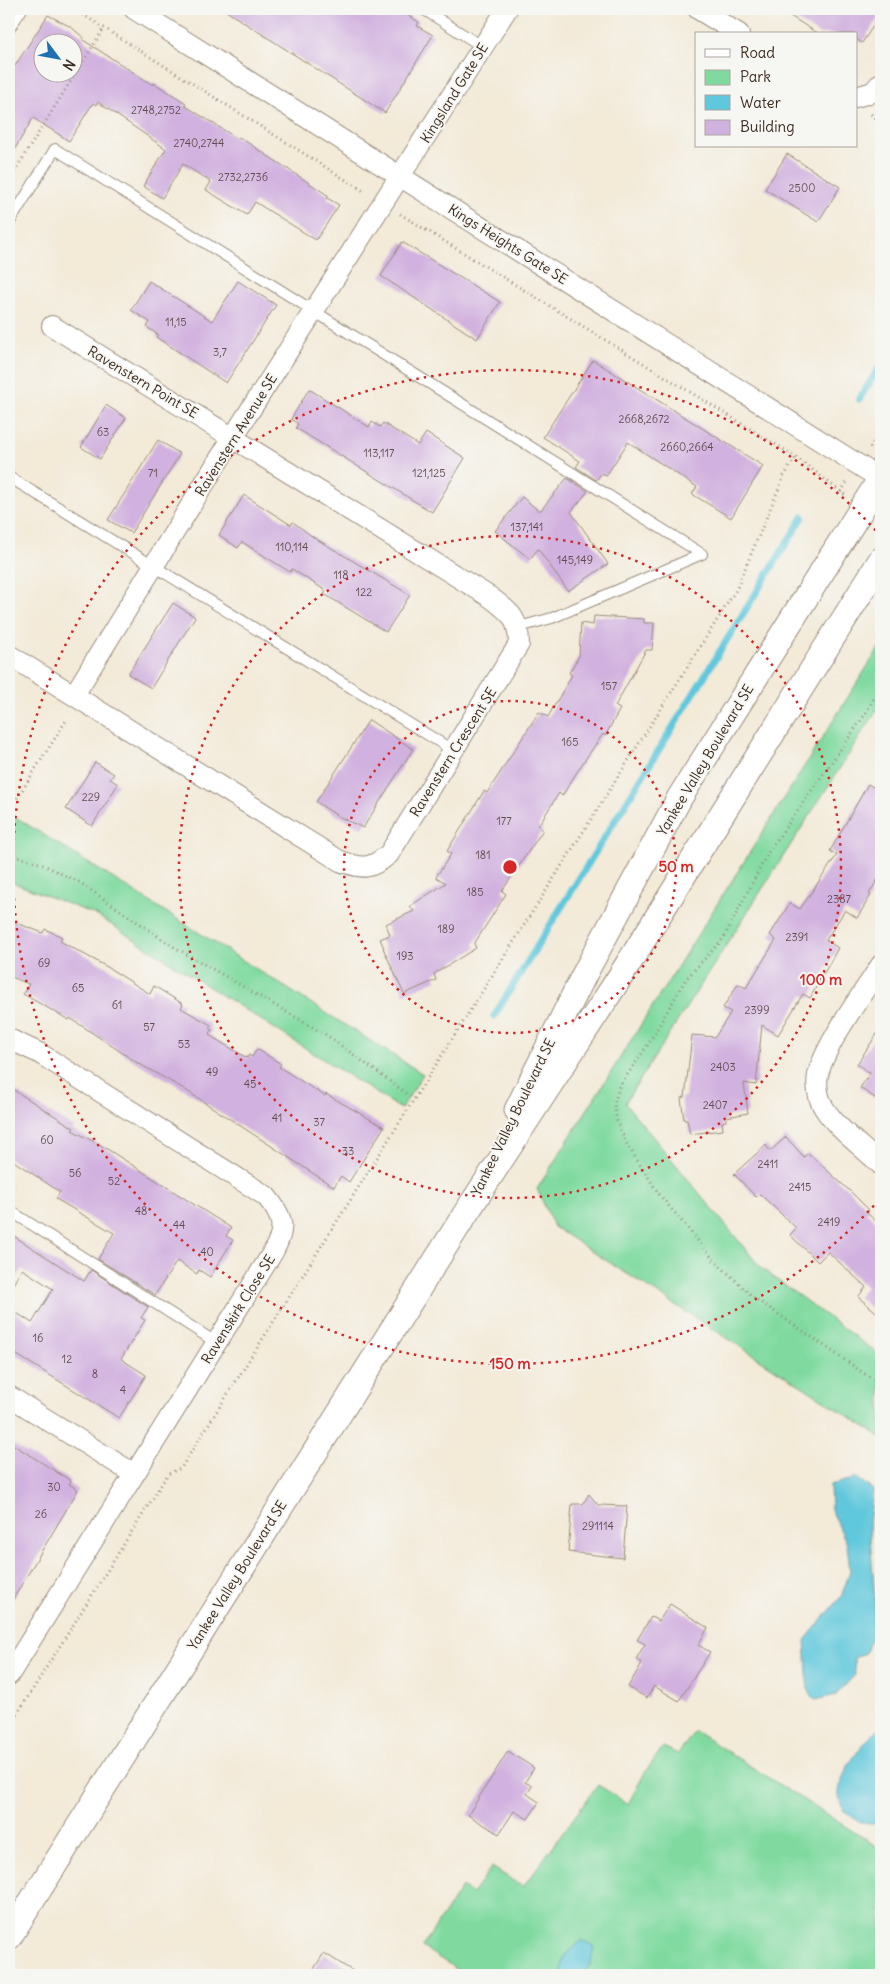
<svg xmlns="http://www.w3.org/2000/svg" width="890" height="1984" font-family="Delius,sans-serif">
	<style>
		.green { fill: #80daa0; stroke: #5e825f }
		.water { fill: #60c8dc; stroke: #4e797d }
		.lines { fill: none; stroke-linecap: round; stroke-linejoin: round }
		.stream { stroke: #60c8dc; stroke-width: 7 }
		.building { fill: #d1b1df; fill-rule: evenodd }
		.service-casing { stroke: #978a7b; stroke-width: 12 }
		.minor-casing { stroke: #978a7b; stroke-width: 22 }
		.tertiary-casing { stroke: #978a7b; stroke-width: 27 }
		.path { stroke: #978a7b; stroke-width: 3; stroke-dasharray: 1 4; stroke-linecap: butt }
		.service { stroke: #fff; stroke-width: 10 }
		.minor { stroke: #fff; stroke-width: 20 }
		.tertiary { stroke: #fff; stroke-width: 25 }
		.ring { fill: none; stroke: #d62828; stroke-width: 2.5; stroke-dasharray: 2.5 5 }
		.labels { text-anchor: middle; dominant-baseline: central; stroke-width: 4; stroke-linejoin: round; paint-order: stroke }
		.number-label { font-size: 11px; fill: #604c4e }
		.street-label { font-size: 14px; fill: #3b2a1e; stroke: #f6f6f2 }
		.centre { fill: #d62828; stroke: #f6f6f2; stroke-width: 2.5 }
		.ring-label { font-size: 15px; text-anchor: middle; font-weight: bold; fill: #d62828; stroke: #f6f6f2; stroke-width: 4; stroke-linejoin: round; paint-order: stroke }
	</style>
	<rect width="100%" height="100%" fill="#f6f6f2"/>
	<filter id="ink" filterUnits="userSpaceOnUse"><feTurbulence type="fractalNoise" baseFrequency=".02" numOctaves="2"/><feDisplacementMap in="SourceGraphic" scale="10" xChannelSelector="R" yChannelSelector="G"/><feConvolveMatrix kernelMatrix="1 2 1 2 8 2 1 2 1" color-interpolation-filters="sRGB"/></filter>
	<filter id="wash" filterUnits="userSpaceOnUse"><feTurbulence type="fractalNoise" baseFrequency=".0096" numOctaves="4" result="noise"/><feDisplacementMap in="SourceGraphic" scale="20" xChannelSelector="R" yChannelSelector="G"/><feGaussianBlur stdDeviation="1.12" result="paint"/><feColorMatrix in="noise" values="0 0 0 0 0 0 0 0 0 0 0 0 0 0 0 0 0 1.4 0 .05"/><feComposite in="paint" operator="in"/></filter>
	<g filter="url(#wash)">
		<rect width="100%" height="100%" fill="#f3ead8"/>
		<!-- green -->
		<path class="green" d="M 881,645 L 881,704 L 625,1103 L 761,1268 L 881,1356 L 881,1437 L 554,1227 L 537,1189 Z
			M 9,813 L 423,1074 L 401,1109 L 96,915 L 9,881 Z
			M 695,1731 L 881,1849 L 881,1975 L 466,1975 L 422,1947 L 462,1887 L 472,1894 L 492,1867 L 523,1887 L 598,1785 L 628,1804 L 644,1774 L 663,1747 L 678,1754 Z"/>
		<!-- water -->
		<path class="water" d="M 857,1478 L 873,1490 L 869,1524 L 875,1600 L 874,1628 L 866,1653 L 854,1658 L 855,1675 L 836,1695 L 815,1700 L 808,1689 L 805,1640 L 841,1597 L 850,1571 L 847,1544 L 831,1509 L 830,1485 Z
			M 881,1727 L 881,1823 L 880,1824 L 860,1822 L 844,1811 C 842,1806 838,1798 839,1792 C 842,1768 863,1742 881,1727 Z
			M 582,1940 L 595,1947 C 593,1959 590,1967 582,1975 L 564,1975 L 560,1973 L 565,1956 Z"/>
		<g class="lines">
			<!-- stream -->
			<path class="stream" d="M 859,399 L 881,365
				M 494,1016 L 803,517"/>
		</g>
		<g id="blocks">
			<!-- building -->
			<path class="building" d="M 223,9 L 397,9 L 419,22 L 417,26 L 433,35 L 385,113 Z
				M 779,9 L 881,9 L 881,14 L 862,43 L 856,39 L 856,34 L 819,34 Z
				M 48,15 L 71,27 L 84,38 L 83,40 L 153,85 L 154,83 L 186,103 L 184,105 L 238,139 L 239,137 L 329,196 L 327,198 L 339,205 L 316,240 L 255,202 L 247,215 L 206,190 L 211,182 L 183,164 L 162,198 L 143,186 L 166,149 L 98,102 L 96,105 L 93,103 L 69,141 L 33,118 L 9,159 L 9,75 ZM 42,42 L 72,42 L 72,72 L 42,72 Z
				M 787,154 L 840,187 L 818,222 L 765,189 Z
				M 402,242 L 500,302 L 477,339 L 381,276 Z
				M 149,281 L 212,321 L 238,281 L 276,305 L 226,383 L 156,337 L 158,335 L 147,327 L 150,322 L 131,310 Z
				M 593,360 L 763,466 L 731,518 L 692,494 L 697,487 L 628,442 L 606,476 L 602,473 L 596,480 L 576,467 L 580,461 L 543,437 Z
				M 309,389 L 369,427 L 372,422 L 380,427 L 383,423 L 418,445 L 426,433 L 465,458 L 432,512 L 296,428 L 298,424 L 291,419 Z
				M 106,405 L 126,418 L 100,459 L 81,447 Z
				M 158,440 L 180,454 L 131,533 L 108,520 Z
				M 567,478 L 588,491 L 571,512 L 608,564 L 568,591 L 538,549 L 530,559 L 495,531 L 522,497 L 538,510 L 541,510 Z
				M 244,495 L 291,525 L 293,522 L 313,537 L 410,595 L 386,632 L 324,594 L 326,591 L 292,569 L 290,572 L 242,542 L 238,548 L 219,535 Z
				M 173,603 L 195,617 L 151,688 L 128,674 Z
				M 594,616 L 644,619 L 644,623 L 654,623 L 652,650 L 646,650 L 615,706 L 620,709 L 605,736 L 603,734 L 582,764 L 562,796 L 559,793 L 538,826 L 543,830 L 502,891 L 506,894 L 474,944 L 476,948 L 434,974 L 436,980 L 404,994 L 383,948 L 384,948 L 380,939 L 390,935 L 386,924 L 414,911 L 410,906 L 446,883 L 436,877 L 451,854 L 447,851 L 484,791 L 487,793 L 539,712 L 548,717 L 572,675 L 569,673 L 579,656 L 581,623 L 593,625 Z
				M 369,720 L 413,749 L 363,828 L 338,816 L 316,802 Z
				M 95,762 L 114,774 L 110,779 L 118,784 L 92,826 L 66,809 Z
				M 868,784 L 881,792 L 881,874 L 869,894 L 871,895 L 857,918 L 845,910 L 826,940 L 838,948 L 810,998 L 803,994 L 778,1035 L 762,1025 L 756,1085 L 744,1083 L 748,1113 L 726,1117 L 726,1121 L 722,1122 L 723,1130 L 690,1134 L 687,1120 L 684,1120 L 681,1098 L 685,1097 L 692,1035 L 715,1037 L 731,1012 L 723,1008 L 738,984 L 746,988 L 776,940 L 770,935 L 790,903 L 800,909 L 837,855 L 830,851 Z
				M 9,920 L 43,933 L 45,929 L 62,937 L 60,941 L 109,968 L 150,994 L 154,986 L 183,1004 L 181,1008 L 211,1025 L 209,1028 L 212,1030 L 209,1035 L 247,1058 L 249,1055 L 252,1057 L 257,1049 L 281,1064 L 279,1067 L 325,1096 L 326,1094 L 384,1127 L 349,1182 L 341,1176 L 334,1187 L 184,1089 L 136,1062 L 70,1018 L 69,1020 L 23,994 L 29,984 L 9,976 Z
				M 881,1028 L 881,1102 L 860,1088 L 870,1073 L 857,1064 Z
				M 9,1087 L 74,1128 L 72,1130 L 104,1147 L 231,1228 L 226,1236 L 233,1240 L 210,1277 L 199,1270 L 197,1274 L 177,1261 L 155,1295 L 98,1259 L 114,1233 L 56,1199 L 60,1192 L 9,1158 Z
				M 786,1137 L 804,1157 L 808,1153 L 851,1192 L 869,1210 L 866,1212 L 881,1226 L 881,1316 L 858,1297 L 866,1287 L 828,1252 L 818,1262 L 790,1235 L 796,1228 L 760,1194 L 756,1197 L 734,1174 L 766,1145 L 770,1151 Z
				M 9,1233 L 84,1281 L 91,1270 L 148,1307 L 141,1318 L 145,1320 L 121,1359 L 146,1375 L 119,1418 L 9,1350 L 9,1308 L 32,1323 L 53,1289 L 22,1269 L 9,1291 Z
				M 9,1442 L 71,1481 L 69,1484 L 78,1490 L 9,1606 Z
				M 589,1494 L 598,1505 L 627,1506 L 623,1558 L 568,1552 L 572,1504 L 583,1504 Z
				M 670,1604 L 708,1628 L 698,1645 L 710,1652 L 679,1701 L 654,1686 L 647,1698 L 628,1687 L 642,1663 L 636,1659 L 645,1644 L 637,1640 L 651,1617 L 659,1621 Z
				M 508,1751 L 534,1768 L 525,1782 L 532,1786 L 527,1794 L 539,1802 L 528,1819 L 514,1811 L 499,1834 L 468,1815 Z
				M 324,1953 L 359,1975 L 310,1975 Z"/>
		</g>
	</g>
	<g filter="url(#ink)">
		<use href="#blocks" fill-opacity="0" stroke="#978a7b" stroke-width="1"/>
		<g class="lines">
			<defs>
				<path id="service" d="M 423,9 L 483,47
					M 9,29 L 22,9
					M 9,223 L 55,149 L 702,554 L 552,618 L 519,627
					M 9,477 L 454,751
					M 9,1210 L 217,1343"/>
				<path id="minor" d="M 134,9 L 881,479
					M 698,9 L 739,34
					M 856,97 L 873,92 L 881,83
					M 9,655 L 340,861 C 363,869 370,870 389,854 L 519,644 C 519,618 510,612 490,597 L 52,326
					M 74,695 L 233,437 L 507,9
					M 881,965 C 864,992 824,1046 818,1075 C 816,1085 818,1099 824,1108 C 838,1130 863,1147 881,1165
					M 9,1039 L 39,1053 L 266,1196 C 283,1217 287,1227 273,1252 L 9,1675
					M 9,1396 L 134,1474"/>
				<path id="tertiary" d="M 517,1110 L 586,971 L 680,797 L 881,478
					M 9,1937 L 466,1213 L 618,980 L 881,560"/>
			</defs>
			<!-- service casing -->
			<use href="#service" class="service-casing"/>
			<!-- minor casing -->
			<use href="#minor" class="minor-casing"/>
			<!-- tertiary casing -->
			<use href="#tertiary" class="tertiary-casing"/>
			<!-- path -->
			<path class="path" d="M 74,9 L 365,192
				M 871,114 L 881,124
				M 9,180 L 104,28
				M 400,214 L 796,457 L 845,495
				M 870,448 L 881,430
				M 841,492 L 847,482
				M 881,686 L 864,716 L 769,851 L 723,939 L 686,979 L 647,1046 L 619,1087 L 614,1104 L 617,1122 L 626,1143 L 659,1194 L 714,1260 L 752,1296 L 881,1385
				M 9,811 L 67,719
				M 9,854 L 39,863 L 79,882 L 171,945 L 328,1036 L 414,1099
				M 9,1727 L 168,1474 L 181,1468 L 736,590 L 784,476 L 796,457"/>
			<!-- service -->
			<use href="#service" class="service"/>
			<!-- minor -->
			<use href="#minor" class="minor"/>
			<!-- tertiary -->
			<use href="#tertiary" class="tertiary"/>
		</g>
	</g>
	<!-- distance rings -->
	<g class="ring">
		<circle cx="510" cy="867" r="166"/>
		<circle cx="510" cy="867" r="331"/>
		<path d="M879 1200A497 497 0 1 1 879 534"/>
	</g>
	<g class="labels">
		<!-- number labels -->
		<g class="number-label">
			<text x="156" y="110">2748,2752</text>
			<text x="199" y="143">2740,2744</text>
			<text x="243" y="177">2732,2736</text>
			<text x="802" y="188">2500</text>
			<text x="176" y="322">11,15</text>
			<text x="220" y="352">3,7</text>
			<text x="644" y="419">2668,2672</text>
			<text x="103" y="432">63</text>
			<text x="687" y="447">2660,2664</text>
			<text x="379" y="453">113,117</text>
			<text x="153" y="473">71</text>
			<text x="429" y="473">121,125</text>
			<text x="527" y="527">137,141</text>
			<text x="292" y="547">110,114</text>
			<text x="575" y="560">145,149</text>
			<text x="341" y="575">118</text>
			<text x="364" y="592">122</text>
			<text x="609" y="686">157</text>
			<text x="570" y="742">165</text>
			<text x="91" y="797">229</text>
			<text x="504" y="821">177</text>
			<text x="483" y="855">181</text>
			<text x="475" y="892">185</text>
			<text x="839" y="899">2387</text>
			<text x="446" y="929">189</text>
			<text x="797" y="937">2391</text>
			<text x="405" y="956">193</text>
			<text x="44" y="963">69</text>
			<text x="78" y="988">65</text>
			<text x="117" y="1005">61</text>
			<text x="757" y="1010">2399</text>
			<text x="149" y="1027">57</text>
			<text x="184" y="1044">53</text>
			<text x="723" y="1067">2403</text>
			<text x="212" y="1072">49</text>
			<text x="250" y="1084">45</text>
			<text x="715" y="1105">2407</text>
			<text x="277" y="1118">41</text>
			<text x="319" y="1122">37</text>
			<text x="47" y="1140">60</text>
			<text x="348" y="1151">33</text>
			<text x="768" y="1164">2411</text>
			<text x="75" y="1173">56</text>
			<text x="114" y="1181">52</text>
			<text x="800" y="1187">2415</text>
			<text x="141" y="1211">48</text>
			<text x="829" y="1222">2419</text>
			<text x="179" y="1225">44</text>
			<text x="207" y="1252">40</text>
			<text x="38" y="1338">16</text>
			<text x="67" y="1359">12</text>
			<text x="95" y="1374">8</text>
			<text x="123" y="1390">4</text>
			<text x="54" y="1487">30</text>
			<text x="41" y="1514">26</text>
			<text x="598" y="1526">291114</text>
		</g>
		<!-- street labels -->
		<g class="street-label">
			<text transform="translate(454 93) rotate(-58)">Kingsland Gate SE</text>
			<text transform="translate(508 244) rotate(32)">Kings Heights Gate SE</text>
			<text transform="translate(143 382) rotate(31)">Ravenstern Point SE</text>
			<text transform="translate(236 435) rotate(-58)">Ravenstern Avenue SE</text>
			<text transform="translate(453 752) rotate(-58)">Ravenstern Crescent SE</text>
			<text transform="translate(705 760) rotate(-59)">Yankee Valley Boulevard SE</text>
			<text transform="translate(513 1117) rotate(-64)">Yankee Valley Boulevard SE</text>
			<text transform="translate(238 1309) rotate(-58)">Ravenskirk Close SE</text>
			<text transform="translate(237 1575) rotate(-58)">Yankee Valley Boulevard SE</text>
		</g>
	</g>
	<circle cx="510" cy="867" r="8" class="centre"/>
	<g class="ring-label">
		<text x="676" y="872">50 m</text>
		<text x="821" y="985">100 m</text>
		<text x="510" y="1369">150 m</text>
	</g>
	<!-- margin -->
	<rect width="890" height="1984" fill="none" stroke="#f6f6f2" stroke-width="30"/>
	<!-- legend -->
	<rect x="695" y="32" width="162" height="115" fill="#f6f6f2" stroke="#aba49d"/>
	<rect x="705" y="49" width="25" height="8" fill="#ffffff" stroke="#aba49d"/>
	<text x="740" y="58" font-size="15" fill="#3b2a1e">Road</text>
	<rect x="705" y="70" width="25" height="15" fill="#80daa0" stroke="#aba49d"/>
	<text x="740" y="82" font-size="15" fill="#3b2a1e">Park</text>
	<rect x="705" y="95" width="25" height="15" fill="#60c8dc" stroke="#aba49d"/>
	<text x="740" y="108" font-size="15" fill="#3b2a1e">Water</text>
	<rect x="705" y="120" width="25" height="15" fill="#d1b1df" stroke="#aba49d"/>
	<text x="740" y="132" font-size="15" fill="#3b2a1e">Building</text>
	<!-- north arrow -->
	<g transform="translate(58 58) rotate(122)"><circle r="24" fill="#f6f6f2" stroke="#aba49d"/>
	<path d="M0-4L9 19L0 12L-9 19Z" fill="#1f6fb2"/>
	<text y="-8" font-size="14" font-weight="bold" text-anchor="middle" fill="#3b2a1e">N</text>
	</g>
</svg>
